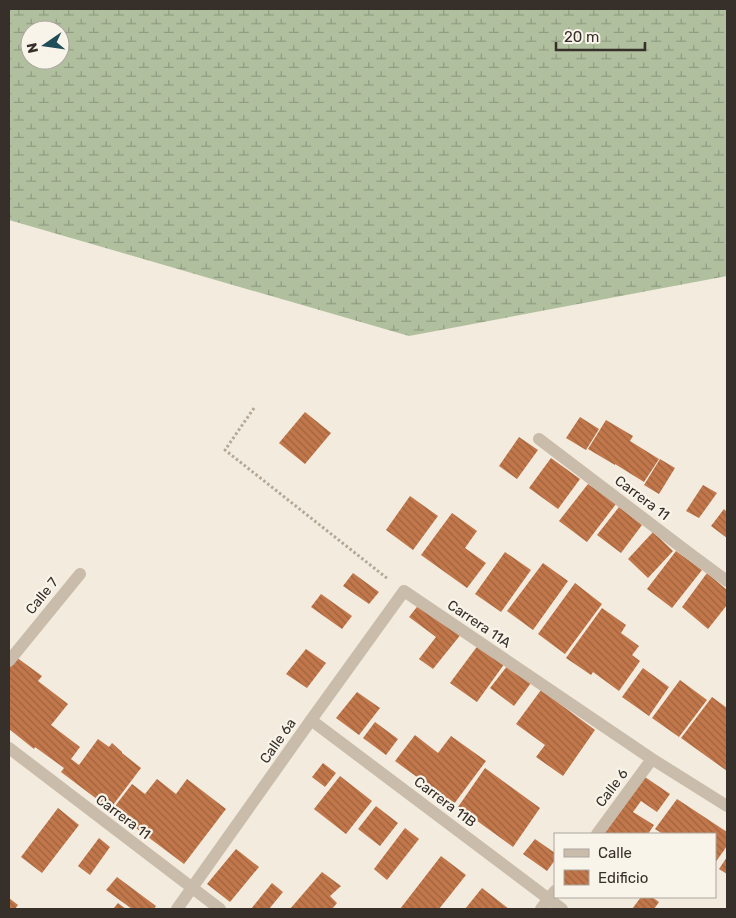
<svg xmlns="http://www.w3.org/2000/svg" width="736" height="918" font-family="Rubik,sans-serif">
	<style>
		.wetland { fill: url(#wetland-marsh); fill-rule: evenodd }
		.building { fill: url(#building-back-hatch) }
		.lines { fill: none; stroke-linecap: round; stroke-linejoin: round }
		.path { stroke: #b5a794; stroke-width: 3; stroke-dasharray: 2.5 2.5; stroke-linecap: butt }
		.minor { stroke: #cabcaa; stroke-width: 12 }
		.labels { text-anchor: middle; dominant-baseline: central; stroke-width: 4.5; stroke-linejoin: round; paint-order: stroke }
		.street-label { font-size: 14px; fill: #372f29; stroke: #f9f4ea }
	</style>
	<defs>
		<pattern id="wetland-marsh" width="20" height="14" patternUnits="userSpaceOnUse" patternTransform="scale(1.25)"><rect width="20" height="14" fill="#b0c09e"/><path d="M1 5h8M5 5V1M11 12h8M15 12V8" fill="none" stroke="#909c81"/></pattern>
		<pattern id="building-back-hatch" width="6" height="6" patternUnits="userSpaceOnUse" patternTransform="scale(1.25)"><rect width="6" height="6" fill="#c2774b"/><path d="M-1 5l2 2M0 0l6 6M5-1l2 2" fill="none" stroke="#9e623e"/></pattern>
	</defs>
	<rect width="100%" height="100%" fill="#f2ebde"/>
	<!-- wetland -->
	<path class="wetland" d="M 9,9 L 727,9 L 727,276 L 409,336 L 9,220 ZM 30,30 L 60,30 L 60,60 L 30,60 Z"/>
	<!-- building -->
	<path class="building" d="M 305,412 L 331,433 L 305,464 L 279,443 Z
		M 580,417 L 599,429 L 586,450 L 566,438 Z
		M 606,420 L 633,436 L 630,441 L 659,459 L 644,482 L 615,464 L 615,465 L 588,449 Z
		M 519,437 L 538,450 L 517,479 L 499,466 Z
		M 551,458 L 580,479 L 558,509 L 529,488 Z
		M 660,459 L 675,468 L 659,494 L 644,485 Z
		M 588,484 L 616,504 L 587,542 L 559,521 Z
		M 703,485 L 717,493 L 699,518 L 686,511 Z
		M 410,496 L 438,516 L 413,550 L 386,530 Z
		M 619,507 L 642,525 L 621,553 L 597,535 Z
		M 724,509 L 727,512 L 727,538 L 711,526 Z
		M 452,513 L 477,531 L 465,548 L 486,563 L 467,588 L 421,555 Z
		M 653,532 L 673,551 L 648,578 L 628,559 Z
		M 676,551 L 702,570 L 672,608 L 647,589 Z
		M 505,552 L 531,570 L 501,612 L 475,594 Z
		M 543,563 L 568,581 L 533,630 L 507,611 Z
		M 353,573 L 379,592 L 369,604 L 343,586 Z
		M 707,573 L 727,590 L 727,605 L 708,629 L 682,607 Z
		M 575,583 L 602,604 L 565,654 L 538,634 Z
		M 321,594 L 352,616 L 342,629 L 311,607 Z
		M 420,603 L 462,633 L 433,669 L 419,659 L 436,637 L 409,617 Z
		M 602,608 L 626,625 L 621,633 L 639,646 L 632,655 L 640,661 L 619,691 L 593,672 L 591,675 L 566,658 Z
		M 479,644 L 505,663 L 477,702 L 450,683 Z
		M 306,649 L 326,663 L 307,688 L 286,674 Z
		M 16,657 L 42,676 L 38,681 L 68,704 L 51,725 L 80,747 L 71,759 L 79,765 L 98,739 L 109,747 L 112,743 L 122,752 L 122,753 L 141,768 L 110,809 L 61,772 L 64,768 L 35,747 L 34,749 L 9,729 L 9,667 Z
		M 508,665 L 531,683 L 514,706 L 490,688 Z
		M 643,668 L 669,687 L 649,716 L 622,697 Z
		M 680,680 L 707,700 L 679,737 L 652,718 Z
		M 541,690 L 595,730 L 563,776 L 536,757 L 545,745 L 516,724 Z
		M 357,692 L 380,708 L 359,735 L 336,718 Z
		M 712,697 L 727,708 L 727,733 L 726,735 L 727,736 L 727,771 L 681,738 Z
		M 375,722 L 398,739 L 386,755 L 363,738 Z
		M 415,735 L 438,753 L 451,736 L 486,761 L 454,804 L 395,761 Z
		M 323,763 L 336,773 L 325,787 L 312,777 Z
		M 485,768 L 540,808 L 513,847 L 458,807 Z
		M 340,776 L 372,801 L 346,834 L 314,809 Z
		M 645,777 L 670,794 L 657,812 L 641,801 L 633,812 L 654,825 L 648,834 L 604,834 Z
		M 157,779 L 176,794 L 187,779 L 226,809 L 184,864 L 112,810 L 132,784 L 145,794 Z
		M 677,799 L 727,832 L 727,846 L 715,863 L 715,834 L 663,834 L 655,829 Z
		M 376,806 L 398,823 L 380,846 L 358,829 Z
		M 58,808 L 79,825 L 42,873 L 21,857 Z
		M 405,828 L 419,839 L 387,880 L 374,869 Z
		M 99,838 L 110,847 L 90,875 L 78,866 Z
		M 535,839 L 555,853 L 555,860 L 547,871 L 523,854 Z
		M 236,849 L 259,867 L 230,902 L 207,884 Z
		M 441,856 L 466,875 L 439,909 L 400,909 Z
		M 727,857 L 727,874 L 719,869 Z
		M 322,872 L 341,886 L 330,896 L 337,903 L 332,909 L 290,909 Z
		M 117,877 L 156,906 L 154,909 L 132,909 L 106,890 Z
		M 272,883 L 283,892 L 269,909 L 251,909 Z
		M 482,888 L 509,909 L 465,909 Z
		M 641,897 L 652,897 L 659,902 L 654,909 L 632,909 Z
		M 9,898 L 18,905 L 15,909 L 9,909 Z
		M 118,903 L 126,909 L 113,909 Z"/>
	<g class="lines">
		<!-- path -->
		<path class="path" d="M 254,408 L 225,450 L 388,579"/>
		<!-- minor -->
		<path class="minor" d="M 539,439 L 693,556 L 727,581
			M 9,661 L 80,574
			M 311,720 L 562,909
			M 9,748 L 220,909
			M 597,834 L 652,759
			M 177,909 L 311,720 L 404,591 L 652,759 L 727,806
			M 541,909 L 555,891"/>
	</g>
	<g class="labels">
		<!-- street labels -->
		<g class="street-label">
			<text transform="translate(642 498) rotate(37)">Carrera 11</text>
			<text transform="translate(42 596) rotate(-51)">Calle 7</text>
			<text transform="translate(479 624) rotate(34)">Carrera 11A</text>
			<text transform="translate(278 741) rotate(-55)">Calle 6a</text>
			<text transform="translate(612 788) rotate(-53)">Calle 6</text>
			<text transform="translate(445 802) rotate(37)">Carrera 11B</text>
			<text transform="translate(123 817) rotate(37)">Carrera 11</text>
		</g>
	</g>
	<!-- border -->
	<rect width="736" height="918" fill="none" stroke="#372f29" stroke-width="20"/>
	<!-- legend -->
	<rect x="554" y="833" width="162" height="65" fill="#f9f4ea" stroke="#aba59d"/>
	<rect x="564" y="849" width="25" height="8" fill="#cabcaa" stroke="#aba59d"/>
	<text x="598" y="858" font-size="15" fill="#372f29">Calle</text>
	<rect x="564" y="870" width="25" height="15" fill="url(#building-back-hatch)" stroke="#aba59d"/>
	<text x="598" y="883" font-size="15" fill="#372f29">Edificio</text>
	<!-- north arrow -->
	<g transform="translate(45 45) rotate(257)"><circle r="24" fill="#f9f4ea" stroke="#aba59d"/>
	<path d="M0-4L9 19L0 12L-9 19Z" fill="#204d57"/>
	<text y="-8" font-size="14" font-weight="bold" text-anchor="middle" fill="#372f29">N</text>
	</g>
	<!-- scale -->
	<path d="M556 42v8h89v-8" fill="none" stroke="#372f29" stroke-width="2.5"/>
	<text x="564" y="42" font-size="15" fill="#372f29" stroke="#f9f4ea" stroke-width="4" paint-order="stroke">20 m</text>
</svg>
